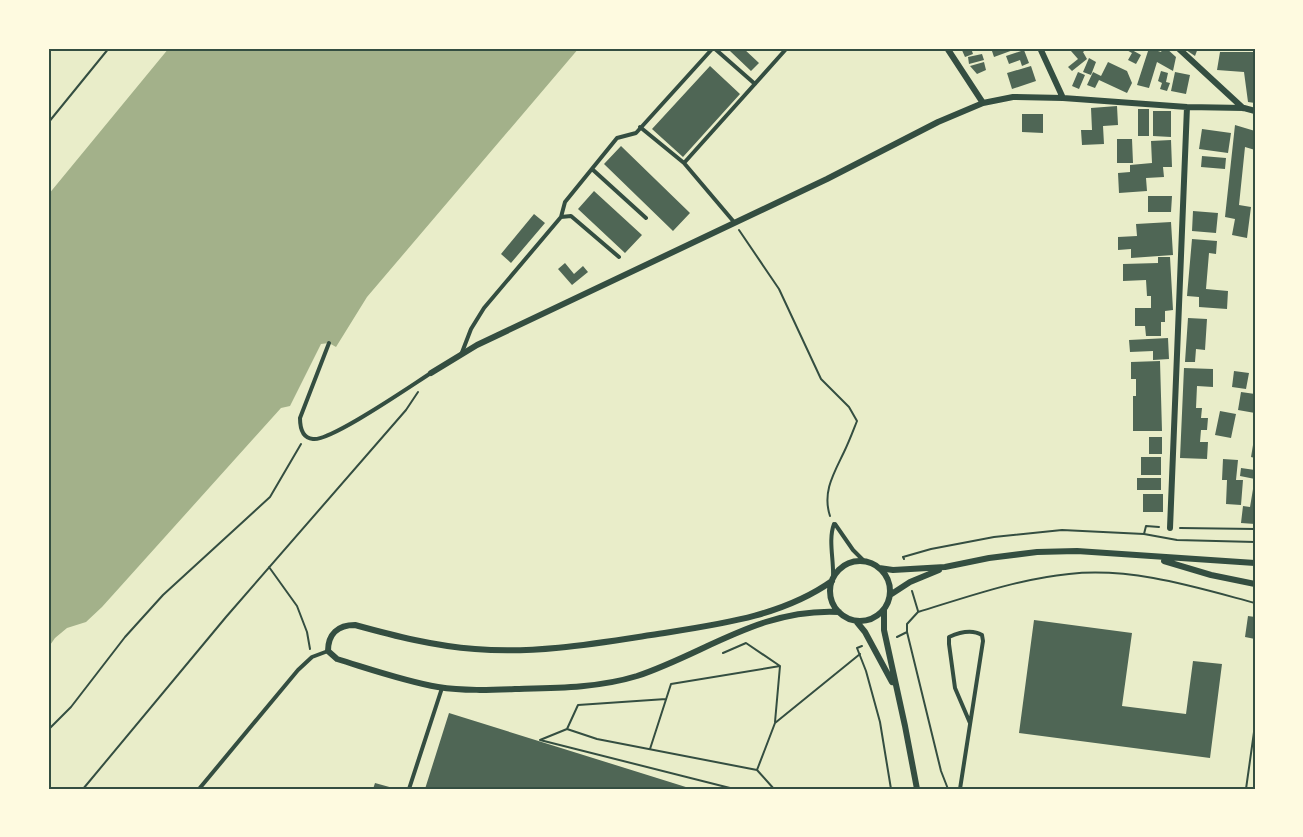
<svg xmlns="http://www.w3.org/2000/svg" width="1303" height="837" font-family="'Alegreya Sans',sans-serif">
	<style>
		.water { fill: #a3b18a }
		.building { fill: #4f6655 }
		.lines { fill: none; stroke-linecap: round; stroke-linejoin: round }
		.path { stroke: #344e41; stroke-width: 2 }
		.service { stroke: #344e41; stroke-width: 4 }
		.minor { stroke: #344e41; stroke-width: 6 }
		.neatline { fill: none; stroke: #344e41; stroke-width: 2 }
	</style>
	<rect width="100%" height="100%" fill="#e9edc9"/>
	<!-- water -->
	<path class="water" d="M 169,48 L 579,48 L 367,297 L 336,347 L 329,343 L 321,344 L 290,406 L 281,408 L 102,607 L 86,622 L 67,628 L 55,638 L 48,648 L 48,195 Z"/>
	<!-- building -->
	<path class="building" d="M 733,48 L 743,48 L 759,63 L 751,71 L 730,51 Z
		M 961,48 L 971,48 L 973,54 L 965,57 Z
		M 991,48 L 1019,48 L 994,57 Z
		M 1074,48 L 1088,48 L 1083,52 L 1087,59 L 1072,71 L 1068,67 L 1078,59 L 1071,51 Z
		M 1123,48 L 1133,48 L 1132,50 L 1141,55 L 1136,64 L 1128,60 L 1132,53 Z
		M 1149,48 L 1161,52 L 1163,48 L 1166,48 L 1176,57 L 1173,71 L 1157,62 L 1149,88 L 1137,85 Z
		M 1183,48 L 1198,48 L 1195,56 Z
		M 1024,50 L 1029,63 L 1022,66 L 1020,60 L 1009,64 L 1006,56 Z
		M 1220,52 L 1255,52 L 1255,103 L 1248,102 L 1244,72 L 1217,70 Z
		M 982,54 L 984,60 L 969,64 L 968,57 Z
		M 1089,58 L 1096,62 L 1091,75 L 1083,72 Z
		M 984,62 L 986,70 L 977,74 L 970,66 Z
		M 1108,62 L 1127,71 L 1132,83 L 1127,93 L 1099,80 L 1095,88 L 1087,85 L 1093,72 L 1101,76 Z
		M 710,66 L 740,94 L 683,157 L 652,129 Z
		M 1031,66 L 1036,81 L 1012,89 L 1007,73 Z
		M 1161,71 L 1168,73 L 1166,82 L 1170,83 L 1167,91 L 1160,89 L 1162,83 L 1158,81 Z
		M 1078,72 L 1085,75 L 1079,89 L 1072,86 Z
		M 1175,72 L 1190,75 L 1186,94 L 1171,91 Z
		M 1117,106 L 1118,125 L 1103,126 L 1104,144 L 1082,145 L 1081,130 L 1092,130 L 1091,108 Z
		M 1138,109 L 1149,109 L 1149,136 L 1138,136 Z
		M 1153,111 L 1171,111 L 1171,137 L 1153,136 Z
		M 1022,114 L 1043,114 L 1043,133 L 1022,132 Z
		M 1235,125 L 1255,131 L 1255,150 L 1245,147 L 1239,205 L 1251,207 L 1247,238 L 1232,235 L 1235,219 L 1225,217 Z
		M 1202,129 L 1231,133 L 1228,153 L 1199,149 Z
		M 1117,139 L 1132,139 L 1133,163 L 1117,163 Z
		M 1171,140 L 1172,167 L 1163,167 L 1164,177 L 1146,178 L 1147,191 L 1119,193 L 1118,173 L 1130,172 L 1130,165 L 1152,163 L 1151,141 Z
		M 621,146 L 690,213 L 673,231 L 604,164 Z
		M 1202,156 L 1226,158 L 1225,169 L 1201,167 Z
		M 594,191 L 642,235 L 625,253 L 578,209 Z
		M 1148,196 L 1172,196 L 1171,212 L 1148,212 Z
		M 1193,211 L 1218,213 L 1216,233 L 1192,231 Z
		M 534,214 L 545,223 L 511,263 L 501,254 Z
		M 1171,222 L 1173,255 L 1131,258 L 1131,249 L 1118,250 L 1118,237 L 1137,236 L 1136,224 Z
		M 1192,239 L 1217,241 L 1216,254 L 1209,253 L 1206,289 L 1228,291 L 1227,309 L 1199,307 L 1199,297 L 1187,296 Z
		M 1158,257 L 1170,257 L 1173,310 L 1165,311 L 1165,322 L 1161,322 L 1161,336 L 1146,336 L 1145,326 L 1135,326 L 1135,308 L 1151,308 L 1151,296 L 1147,296 L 1146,280 L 1123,281 L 1123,264 L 1158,263 Z
		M 565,263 L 574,274 L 583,266 L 588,272 L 572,285 L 558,269 Z
		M 1188,318 L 1207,319 L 1205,350 L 1196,349 L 1195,362 L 1185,362 Z
		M 1168,338 L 1169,359 L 1153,360 L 1153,351 L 1130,352 L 1129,340 Z
		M 1160,361 L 1162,431 L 1133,431 L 1133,396 L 1136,396 L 1136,379 L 1131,379 L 1131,362 Z
		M 1184,368 L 1213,369 L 1213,387 L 1197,386 L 1196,408 L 1202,408 L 1201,418 L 1208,418 L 1207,430 L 1201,430 L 1200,442 L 1208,442 L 1207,459 L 1180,458 Z
		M 1234,371 L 1249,373 L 1246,389 L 1232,387 Z
		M 1241,392 L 1255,394 L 1255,413 L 1238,410 Z
		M 1220,411 L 1236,414 L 1231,438 L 1215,435 Z
		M 1149,437 L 1162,437 L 1162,454 L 1149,454 Z
		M 1253,445 L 1255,446 L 1255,458 L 1251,457 Z
		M 1141,457 L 1161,457 L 1161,475 L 1141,475 Z
		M 1223,459 L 1238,460 L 1236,480 L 1243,480 L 1241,505 L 1226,504 L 1227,480 L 1222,480 Z
		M 1241,468 L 1255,470 L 1255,479 L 1240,476 Z
		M 1137,478 L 1161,478 L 1161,490 L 1137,490 Z
		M 1254,483 L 1255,524 L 1241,523 L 1243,506 L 1250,507 Z
		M 1143,494 L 1163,494 L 1163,512 L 1143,512 Z
		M 1248,616 L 1255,617 L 1255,639 L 1245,637 Z
		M 1034,620 L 1132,633 L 1122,706 L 1186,714 L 1193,661 L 1222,664 L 1210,758 L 1019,733 Z
		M 449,713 L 689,788 L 689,789 L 425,789 Z
		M 375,783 L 393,788 L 392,789 L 373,789 Z"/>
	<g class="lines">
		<!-- path -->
		<path class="path" d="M 48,123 L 109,48
			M 739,230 L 779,289 L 821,379 L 849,407 L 857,421 C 853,431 849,442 844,452 C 834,473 822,492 830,516
			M 1180,528 L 1255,529
			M 1144,534 L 1146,526 L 1159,527
			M 904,559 L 903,557 L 931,549 L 994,537 L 1062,530 L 1144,534 L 1177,540 L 1255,542
			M 269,567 L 297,606 L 307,632 L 310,649
			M 912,591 L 918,611
			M 907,632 L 941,771 L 948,789
			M 897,637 L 907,632 L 907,624 L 918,612 C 967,597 1018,579 1069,574 C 1132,567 1195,587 1255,603
			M 862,646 L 857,648 L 866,671 L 880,722 L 891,789
			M 723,653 L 746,643 L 780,666 L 775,722
			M 567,729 L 578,705 L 666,699
			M 48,730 L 71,707 L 125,637 L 163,595 L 270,497 L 301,444
			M 650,749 L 671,684 L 780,666
			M 83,789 L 226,617 L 406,410 L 418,392
			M 734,789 L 540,740 L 567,729 L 597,739 L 757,770
			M 774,789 L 757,770 L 775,723 L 860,654
			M 1246,789 L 1255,725"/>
		<!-- service -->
		<path class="service" d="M 714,48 L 755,84
			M 640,127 L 684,163 L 734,222
			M 684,163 L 787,48
			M 592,169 L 646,218
			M 561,217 L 571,216 L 619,257
			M 329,343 L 300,418 C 300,427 302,438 313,439 C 330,442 412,385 431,373
			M 461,355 L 471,329 L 484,308 L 561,217 L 565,202 L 617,138 L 636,133 L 713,48
			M 835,524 L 853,550 L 864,561
			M 833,577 C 834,560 828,540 834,524
			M 199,789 L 298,670 L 312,657 L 328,651
			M 409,789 L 442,688
			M 960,789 L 983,641 L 982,635 C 972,629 960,632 949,637 L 949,644 L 955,688 L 970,723"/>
		<!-- minor -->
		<path class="minor" d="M 947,48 L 983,103
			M 1040,48 L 1063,98
			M 1178,48 L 1243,108
			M 431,373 L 477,345 L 827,179 L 938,122 L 983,103 L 1013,97 L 1063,98 L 1187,107 L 1244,108 L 1255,111
			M 1170,528 L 1187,107
			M 1164,561 L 1211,575 L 1255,584
			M830 591a30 30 0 1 1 60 0a30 30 0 1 1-60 0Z
			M 879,568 L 893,570 L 945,567 L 989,558 L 1037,552 L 1077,551 L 1255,563
			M 832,581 C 780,618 713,625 651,635 C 593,644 534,654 475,649 C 434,646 395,636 355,625 C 338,625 328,634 328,651 L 337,659 C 370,669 404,681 438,687 C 463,691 490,690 515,689 C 556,688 598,688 637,676 C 706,653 760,608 839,612
			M 890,595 L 910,582 L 939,570
			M 884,610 L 884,630 L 905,726 L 917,789
			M 856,621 L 865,632 L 892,682"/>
	</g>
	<!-- border -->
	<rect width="1303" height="837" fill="none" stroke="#fefae0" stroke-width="99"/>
	<rect x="50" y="50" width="1204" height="738" class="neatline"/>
</svg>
